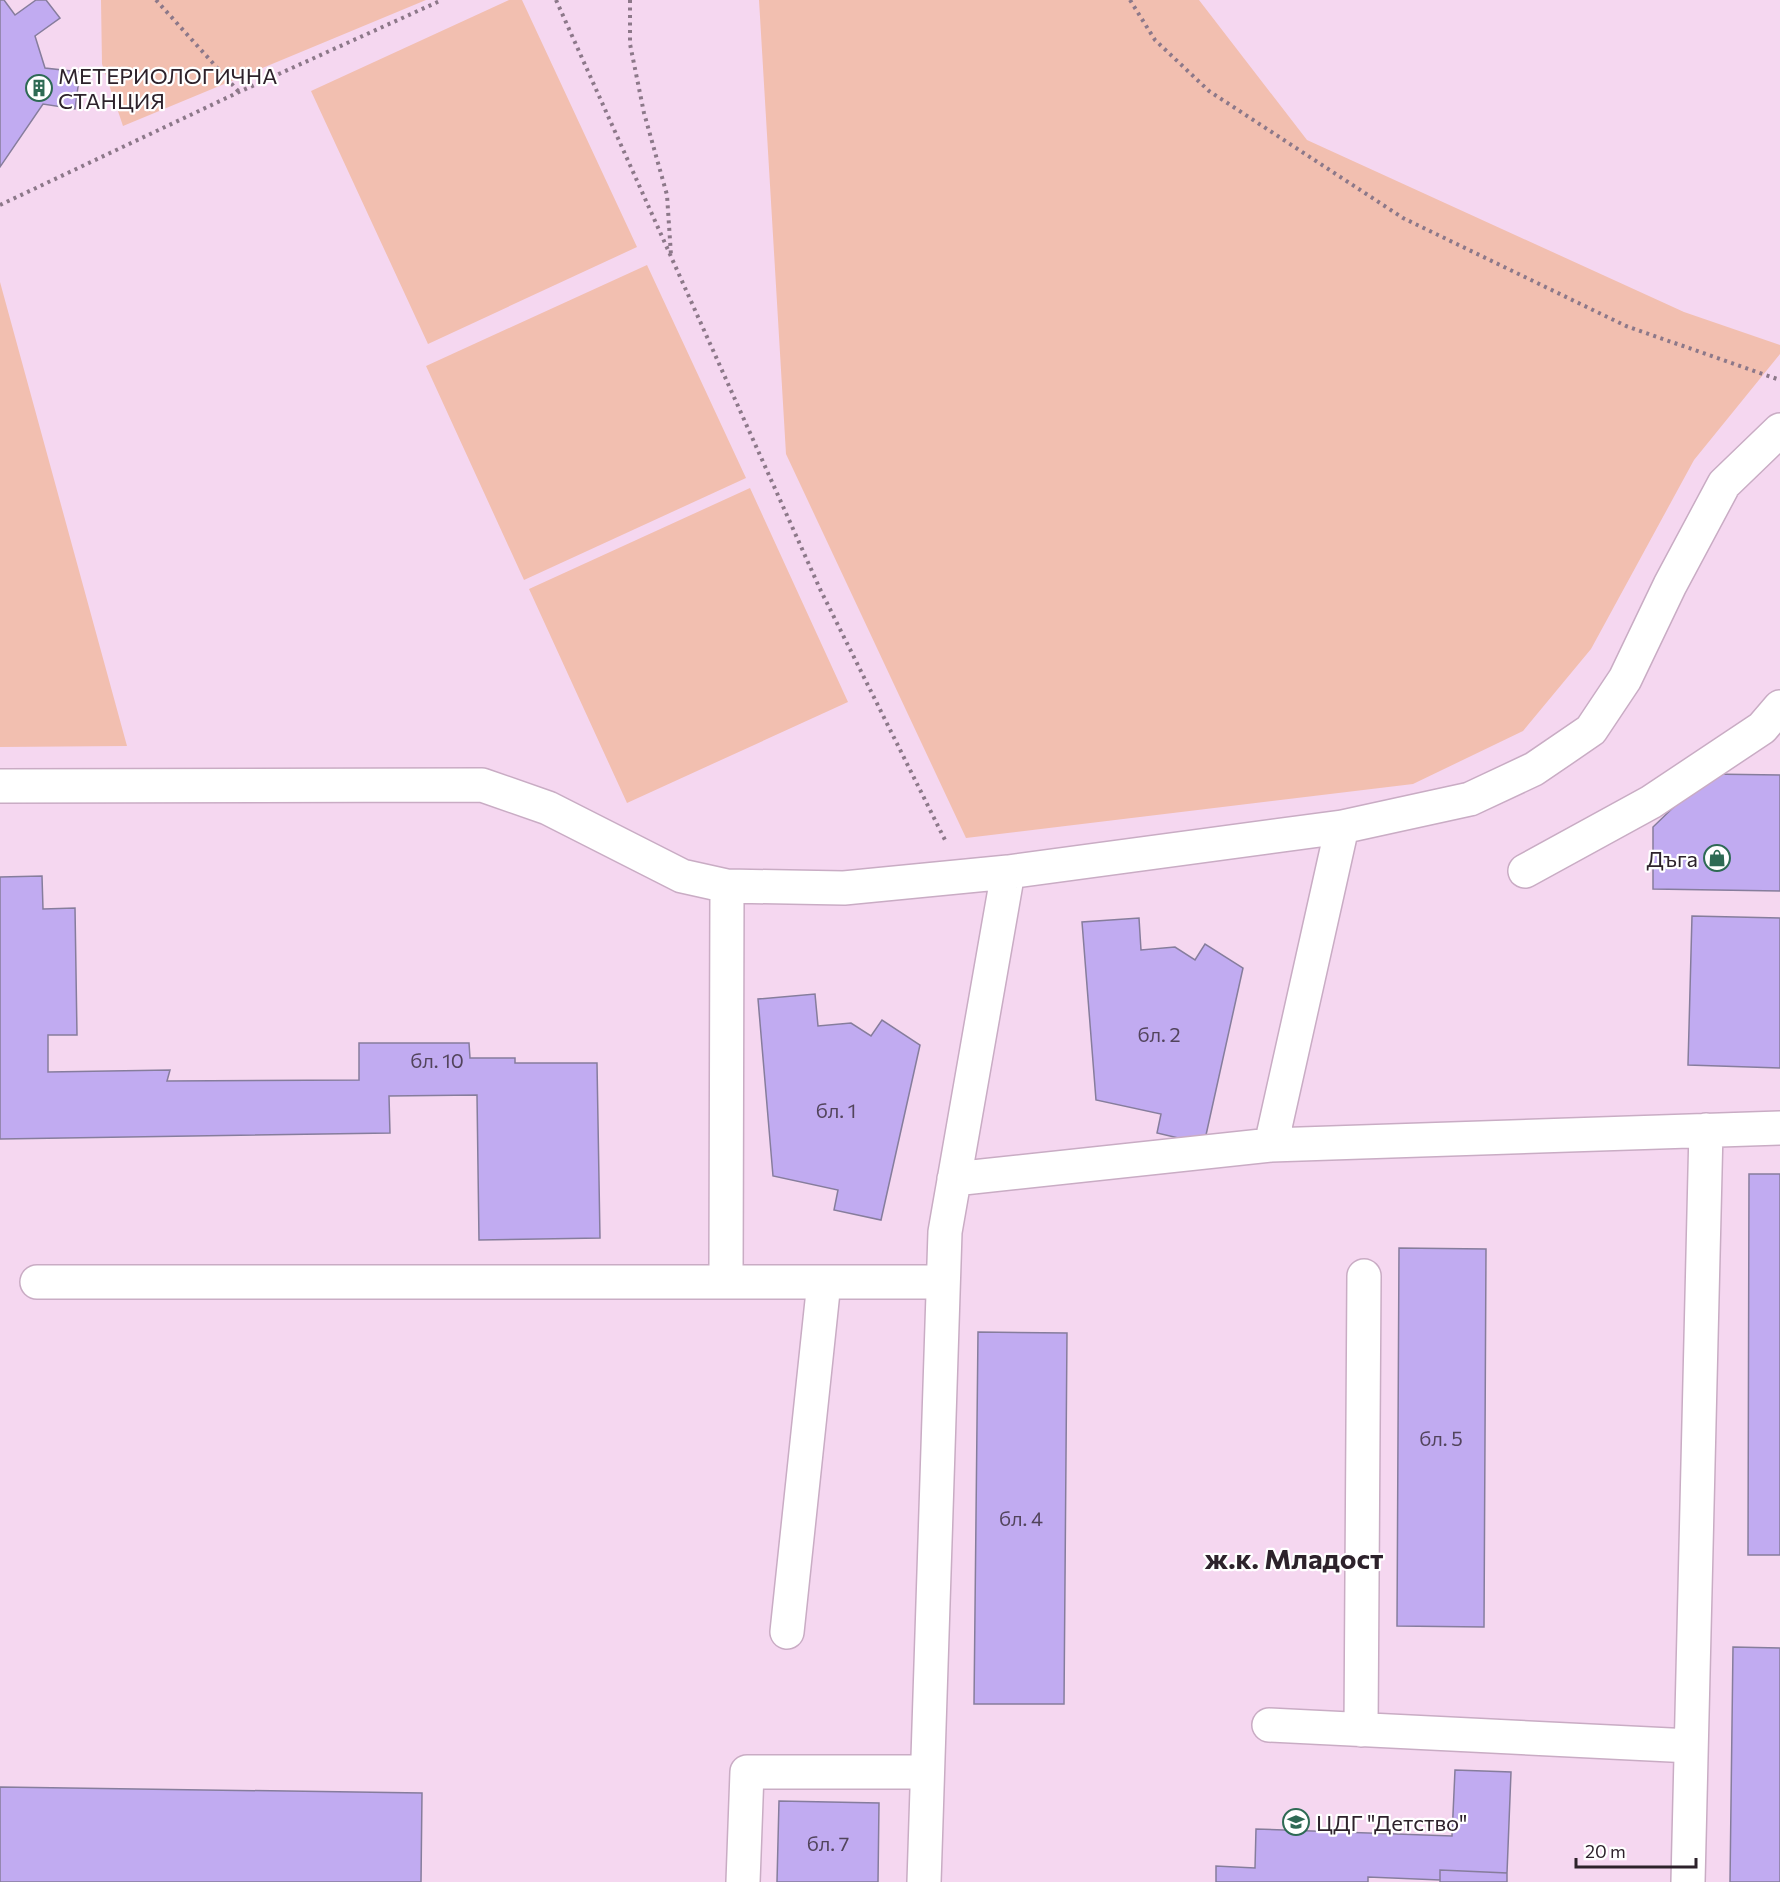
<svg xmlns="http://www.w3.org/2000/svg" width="1780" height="1882" font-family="Commissioner,sans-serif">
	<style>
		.green { fill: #f2bfb0 }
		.building { fill: #c1abf1; stroke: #867d9c; stroke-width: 1.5 }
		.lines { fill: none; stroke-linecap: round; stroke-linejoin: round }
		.minor-casing { stroke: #c9acc4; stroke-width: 36 }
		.path { stroke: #8c7889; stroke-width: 4; stroke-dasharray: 3 4.5; stroke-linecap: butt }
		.minor { stroke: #fff; stroke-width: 33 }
		.labels { text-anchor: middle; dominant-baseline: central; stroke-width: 4.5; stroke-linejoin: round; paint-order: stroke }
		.number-label { font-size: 20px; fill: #52445c }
		.poi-label { font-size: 22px; fill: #2d222b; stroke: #fff; text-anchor: start }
		.district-label { font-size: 28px; font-weight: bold; fill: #2d222b; stroke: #fff }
	</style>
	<rect width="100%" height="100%" fill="#f5d7f0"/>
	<!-- green -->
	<path class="green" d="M 101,0 L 426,0 L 123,126 L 102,64 Z
		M 509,0 L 522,0 L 637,247 L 428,344 L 311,91 Z
		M 759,0 L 1199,0 L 1307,140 L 1684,312 L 1780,345 L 1780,354 L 1694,460 L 1591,649 L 1523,731 L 1413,784 L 966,838 L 786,454 Z
		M 647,265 L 746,478 L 524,580 L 426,366 Z
		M 0,282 L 127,746 L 0,747 Z
		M 750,488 L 848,702 L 627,803 L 529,589 Z"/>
	<!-- building -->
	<path class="building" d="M 0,0 L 4,0 L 15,15 L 36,0 L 46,0 L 60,18 L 35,36 L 45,68 L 80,72 L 75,109 L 43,104 L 0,167 Z
		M 1708,774 L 1780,775 L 1780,891 L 1653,889 L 1653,827 Z
		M 42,876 L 43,909 L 75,908 L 77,1035 L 48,1035 L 48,1072 L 170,1070 L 167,1081 L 359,1080 L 359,1043 L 469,1043 L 470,1058 L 515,1058 L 515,1063 L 597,1063 L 600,1238 L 479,1240 L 477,1095 L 389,1096 L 390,1133 L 0,1139 L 0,877 Z
		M 1692,916 L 1780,918 L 1780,1068 L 1688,1065 Z
		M 1139,918 L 1141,950 L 1175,947 L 1195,960 L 1205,944 L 1243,968 L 1204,1144 L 1157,1133 L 1161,1114 L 1096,1100 L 1082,922 Z
		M 815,994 L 818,1026 L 851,1023 L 871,1036 L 882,1020 L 920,1045 L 881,1220 L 834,1210 L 838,1190 L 773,1176 L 758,999 Z
		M 1749,1174 L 1780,1174 L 1780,1555 L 1748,1555 Z
		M 1399,1248 L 1486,1249 L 1484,1627 L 1397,1626 Z
		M 978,1332 L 1067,1333 L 1064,1704 L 974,1704 Z
		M 1733,1647 L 1780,1648 L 1780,1882 L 1730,1882 Z
		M 1455,1770 L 1511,1772 L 1507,1873 L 1440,1870 L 1440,1880 L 1368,1877 L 1368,1882 L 1216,1882 L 1216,1866 L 1255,1868 L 1256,1829 L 1452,1836 Z
		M 0,1787 L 422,1793 L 421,1882 L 0,1882 Z
		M 779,1801 L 879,1803 L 878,1882 L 777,1882 Z
		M 1440,1870 L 1507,1873 L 1507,1882 L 1440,1882 Z"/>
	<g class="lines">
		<defs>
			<path id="minor" d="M 0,786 L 482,785 L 548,808 L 682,876 L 727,886 L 844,888 L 1008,872 L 1342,827 L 1470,799 L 1534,769 L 1591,730 L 1625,679 L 1670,585 L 1724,484 L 1780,430
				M 1525,871 L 1651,802 L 1762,728 L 1780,707
				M 1271,1145 L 1342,827
				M 954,1179 L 1271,1145 L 1780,1128
				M 37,1282 L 943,1282
				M 726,1282 L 727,886
				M 787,1632 L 824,1282
				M 1269,1725 L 1691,1746
				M 1361,1730 L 1364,1276
				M 743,1882 L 747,1772 L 926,1772
				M 924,1882 L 945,1232 L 1008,872
				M 1688,1882 L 1706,1130"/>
		</defs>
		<!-- minor casing -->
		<use href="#minor" class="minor-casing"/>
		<!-- path -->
		<path class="path" d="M 156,0 L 239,92
			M 556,0 L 820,589 L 945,840
			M 630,0 L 630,44 L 644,113 L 667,195 L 671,255
			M 1130,0 L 1155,40 L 1209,91 L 1403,218 L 1626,326 L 1780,380
			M 0,205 L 239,92 L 442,0"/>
		<!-- minor -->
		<use href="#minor" class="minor"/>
	</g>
	<!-- icons -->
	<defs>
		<symbol id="building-ring" viewBox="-11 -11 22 22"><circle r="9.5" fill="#fff" stroke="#2e6a54" stroke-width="1.5"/><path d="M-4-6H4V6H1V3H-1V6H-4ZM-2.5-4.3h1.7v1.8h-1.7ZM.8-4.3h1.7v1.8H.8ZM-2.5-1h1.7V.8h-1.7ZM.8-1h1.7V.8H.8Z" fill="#2e6a54"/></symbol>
		<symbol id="shop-ring" viewBox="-11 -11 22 22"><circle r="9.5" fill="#fff" stroke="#2e6a54" stroke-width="1.5"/><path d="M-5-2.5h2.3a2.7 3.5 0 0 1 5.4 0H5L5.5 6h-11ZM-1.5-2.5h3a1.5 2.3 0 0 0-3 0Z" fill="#2e6a54"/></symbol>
		<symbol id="school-ring" viewBox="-11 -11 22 22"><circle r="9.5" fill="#fff" stroke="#2e6a54" stroke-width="1.5"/><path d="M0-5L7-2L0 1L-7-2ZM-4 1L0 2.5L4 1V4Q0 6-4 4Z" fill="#2e6a54"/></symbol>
	</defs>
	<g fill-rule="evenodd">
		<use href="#building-ring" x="24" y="73" width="30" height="30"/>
		<use href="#shop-ring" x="1702" y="843" width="30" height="30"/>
		<use href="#school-ring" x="1281" y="1807" width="30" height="30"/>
	</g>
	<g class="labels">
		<!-- number labels -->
		<g class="number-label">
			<text x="1159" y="1034">бл. 2</text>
			<text x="437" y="1060">бл. 10</text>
			<text x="836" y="1110">бл. 1</text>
			<text x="1441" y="1438">бл. 5</text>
			<text x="1021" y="1518">бл. 4</text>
			<text x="828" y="1843">бл. 7</text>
		</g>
		<!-- poi labels -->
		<g class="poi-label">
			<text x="58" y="75">МЕТЕРИОЛОГИЧНА<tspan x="58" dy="25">СТАНЦИЯ</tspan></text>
			<text x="1698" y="858" text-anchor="end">Дъга</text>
			<text x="1316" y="1822">ЦДГ "Детство"</text>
		</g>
		<!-- district labels -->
		<g class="district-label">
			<text x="1294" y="1558">ж.к. Младост</text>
		</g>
	</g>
	<!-- scale -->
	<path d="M1576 1858v9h120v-9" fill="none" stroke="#2d222b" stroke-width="3"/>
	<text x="1585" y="1858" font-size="18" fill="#2d222b" stroke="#ffffff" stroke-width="4.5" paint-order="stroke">20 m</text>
</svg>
